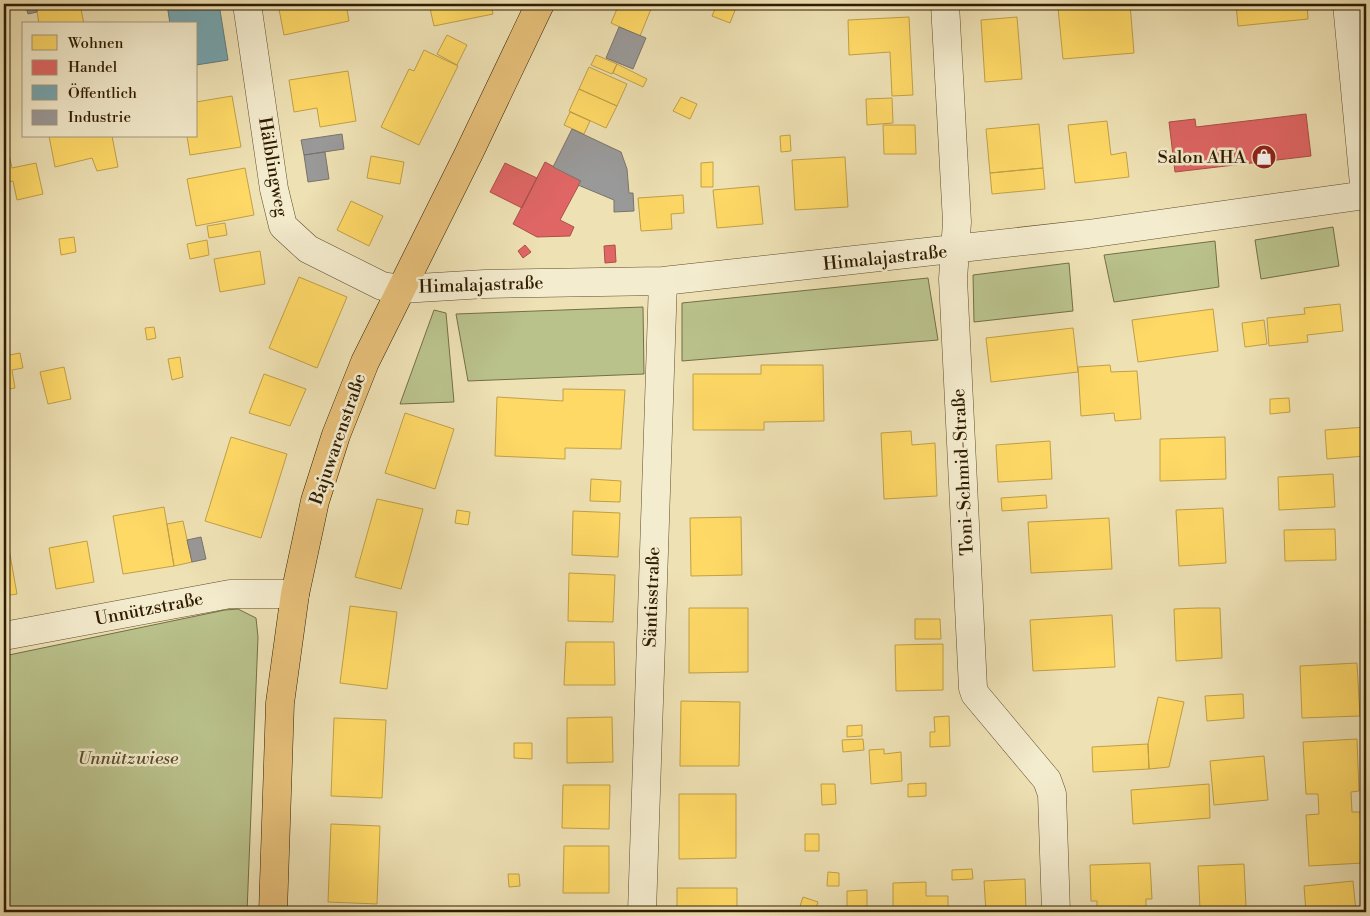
<svg xmlns="http://www.w3.org/2000/svg" width="1370" height="916" font-family="'Libre Bodoni',serif">
	<style>
		.green { fill: #bac28c; stroke: #746f46 }
		.homes { fill: #ffd966; stroke: #c1a047 }
		.shops { fill: #e06666; stroke: #ab5047 }
		.public { fill: #76a5af; stroke: #617c7a }
		.industry { fill: #999; stroke: #79746b }
		.lines { fill: none; stroke-linecap: round; stroke-linejoin: round }
		.minor-casing { stroke: #5f4d2d; stroke-width: 29 }
		.major-casing { stroke: #2f1c00; stroke-width: 29 }
		.minor { stroke: #f4ecce; stroke-width: 28 }
		.major { stroke: #e7c07a; stroke-width: 28 }
		.labels { text-anchor: middle; dominant-baseline: central; stroke-width: 5; stroke-linejoin: round; paint-order: stroke }
		.poi-label { font-size: 18px; fill: #2f1c00; stroke: #f4ecce; text-anchor: end }
		.street-label { font-size: 18px; fill: #2f1c00; stroke: #f4ecce }
		.park-label { font-size: 18px; font-style: italic; fill: #594e2a; stroke: #f4ecce }
	</style>
	<rect width="100%" height="100%" fill="#eee1b4"/>
	<filter id="stains"><feTurbulence type="fractalNoise" baseFrequency=".004" numOctaves="4"/><feColorMatrix values="0 0 0 0 .2 0 0 0 0 .09 0 0 0 0 .02 0 0 0 .5 -.17"/></filter>
	<radialGradient id="worn" r=".72"><stop offset=".6" stop-color="#630" stop-opacity="0"/><stop offset="1" stop-color="#630" stop-opacity=".3"/></radialGradient>
	<!-- green -->
	<path class="green" d="M 1333,227 L 1339,266 L 1261,279 L 1255,240 Z
		M 1215,241 L 1219,287 L 1114,302 L 1104,255 Z
		M 1069,263 L 1073,311 L 974,322 L 973,275 Z
		M 928,278 L 938,340 L 682,361 L 682,303 Z
		M 643,307 L 644,374 L 468,381 L 456,314 Z
		M 434,310 L 446,313 L 454,402 L 400,404 Z
		M 238,609 L 256,618 L 258,637 L 247,912 L 4,912 L 4,656 L 225,610 Z"/>
	<!-- homes -->
	<path class="homes" d="M 36,4 L 80,4 L 84,24 L 39,24 Z
		M 278,4 L 346,4 L 349,21 L 284,35 Z
		M 429,4 L 491,4 L 493,14 L 434,26 Z
		M 619,4 L 653,4 L 640,36 L 611,23 Z
		M 717,4 L 737,5 L 730,23 L 712,16 Z
		M 1108,4 L 1130,4 L 1134,53 L 1063,59 L 1058,8 Z
		M 1236,4 L 1307,4 L 1308,19 L 1238,26 Z
		M 909,17 L 913,95 L 892,96 L 890,52 L 849,55 L 848,20 Z
		M 1017,17 L 1022,79 L 985,82 L 981,20 Z
		M 447,35 L 467,45 L 457,65 L 437,54 Z
		M 424,50 L 458,66 L 419,145 L 381,127 L 409,69 L 414,71 Z
		M 596,55 L 617,64 L 612,74 L 591,65 Z
		M 617,64 L 647,79 L 643,87 L 613,73 Z
		M 589,67 L 627,84 L 617,106 L 579,89 Z
		M 348,71 L 356,121 L 320,127 L 317,108 L 294,112 L 289,80 Z
		M 579,89 L 617,106 L 606,128 L 569,111 Z
		M 232,96 L 241,147 L 190,155 L 187,136 L 196,136 L 196,102 Z
		M 681,97 L 697,104 L 690,119 L 673,111 Z
		M 892,98 L 893,123 L 867,125 L 866,99 Z
		M 570,112 L 590,121 L 584,134 L 564,125 Z
		M 1107,121 L 1111,155 L 1126,152 L 1129,177 L 1075,183 L 1068,125 Z
		M 1039,124 L 1043,168 L 990,173 L 986,129 Z
		M 883,125 L 915,125 L 916,154 L 884,154 Z
		M 4,132 L 12,168 L 36,163 L 43,194 L 17,200 L 13,181 L 4,183 Z
		M 790,135 L 791,151 L 781,152 L 780,136 Z
		M 49,136 L 112,136 L 118,167 L 97,171 L 92,158 L 55,167 Z
		M 371,156 L 404,162 L 400,184 L 367,178 Z
		M 845,157 L 848,207 L 795,210 L 792,160 Z
		M 713,162 L 713,187 L 701,187 L 701,163 Z
		M 245,168 L 254,215 L 196,226 L 187,179 Z
		M 1043,168 L 1045,189 L 992,194 L 990,173 Z
		M 759,186 L 763,224 L 717,228 L 713,190 Z
		M 683,195 L 684,213 L 671,214 L 672,229 L 641,231 L 638,198 Z
		M 351,201 L 383,216 L 369,246 L 337,230 Z
		M 225,223 L 227,235 L 209,238 L 207,226 Z
		M 74,237 L 76,252 L 61,255 L 59,239 Z
		M 207,240 L 209,255 L 190,259 L 187,244 Z
		M 260,251 L 265,284 L 220,292 L 214,259 Z
		M 299,277 L 347,297 L 317,368 L 269,348 Z
		M 1340,304 L 1343,331 L 1307,335 L 1308,342 L 1269,346 L 1267,318 L 1305,314 L 1304,308 Z
		M 1213,309 L 1218,351 L 1138,362 L 1132,320 Z
		M 1264,320 L 1267,344 L 1245,347 L 1242,323 Z
		M 154,327 L 156,338 L 147,340 L 145,328 Z
		M 1073,328 L 1078,372 L 991,382 L 986,338 Z
		M 20,353 L 23,368 L 12,370 L 15,388 L 4,390 L 4,356 Z
		M 180,357 L 183,377 L 172,380 L 168,359 Z
		M 761,365 L 823,365 L 824,421 L 764,422 L 764,430 L 693,430 L 693,374 L 761,374 Z
		M 1110,365 L 1111,372 L 1137,371 L 1141,419 L 1115,421 L 1114,413 L 1081,416 L 1078,367 Z
		M 64,367 L 71,399 L 48,404 L 40,372 Z
		M 264,374 L 306,389 L 290,426 L 249,413 Z
		M 563,389 L 625,390 L 621,449 L 565,448 L 565,459 L 495,456 L 497,397 L 563,401 Z
		M 1289,398 L 1290,412 L 1270,414 L 1270,399 Z
		M 405,413 L 454,429 L 435,489 L 385,473 Z
		M 1366,427 L 1366,456 L 1327,459 L 1325,430 Z
		M 911,431 L 912,445 L 935,443 L 937,496 L 884,499 L 881,433 Z
		M 231,437 L 287,454 L 261,538 L 205,521 Z
		M 1225,437 L 1226,479 L 1160,481 L 1160,439 Z
		M 1050,441 L 1052,479 L 998,482 L 996,445 Z
		M 1333,474 L 1335,507 L 1279,510 L 1278,477 Z
		M 591,479 L 621,481 L 620,502 L 590,501 Z
		M 1046,495 L 1047,508 L 1002,511 L 1001,498 Z
		M 377,499 L 423,509 L 401,589 L 355,577 Z
		M 164,507 L 174,566 L 123,574 L 113,516 Z
		M 1223,508 L 1226,563 L 1179,566 L 1176,510 Z
		M 457,510 L 470,512 L 468,525 L 455,523 Z
		M 573,511 L 620,513 L 618,557 L 572,555 Z
		M 741,517 L 742,575 L 691,576 L 690,518 Z
		M 1109,518 L 1112,569 L 1031,573 L 1028,522 Z
		M 183,521 L 192,562 L 174,566 L 167,524 Z
		M 1335,529 L 1336,560 L 1285,561 L 1284,530 Z
		M 87,541 L 94,582 L 56,589 L 49,548 Z
		M 9,549 L 17,594 L 4,596 L 4,550 Z
		M 569,573 L 615,575 L 613,622 L 568,621 Z
		M 350,606 L 397,612 L 387,689 L 340,683 Z
		M 689,608 L 748,608 L 748,672 L 689,673 Z
		M 1198,608 L 1220,608 L 1222,658 L 1176,661 L 1174,609 Z
		M 1112,615 L 1115,667 L 1033,671 L 1030,620 Z
		M 915,619 L 940,619 L 941,639 L 915,639 Z
		M 566,642 L 614,642 L 615,685 L 564,685 Z
		M 943,644 L 943,690 L 896,691 L 895,645 Z
		M 1357,663 L 1360,716 L 1302,718 L 1300,666 Z
		M 1243,694 L 1244,718 L 1207,721 L 1205,696 Z
		M 1158,697 L 1184,702 L 1169,767 L 1149,769 L 1148,744 Z
		M 681,701 L 740,702 L 739,766 L 680,766 Z
		M 949,716 L 950,746 L 930,747 L 930,732 L 935,732 L 934,717 Z
		M 612,717 L 613,762 L 567,763 L 567,718 Z
		M 334,718 L 386,720 L 382,798 L 331,796 Z
		M 862,725 L 862,736 L 847,737 L 847,726 Z
		M 863,739 L 864,750 L 843,752 L 842,740 Z
		M 1357,739 L 1359,791 L 1351,792 L 1352,812 L 1360,812 L 1363,863 L 1309,866 L 1306,815 L 1319,814 L 1318,794 L 1306,794 L 1303,742 Z
		M 514,743 L 532,743 L 532,759 L 514,758 Z
		M 1148,744 L 1149,769 L 1093,772 L 1092,747 Z
		M 884,749 L 884,754 L 901,752 L 902,781 L 871,784 L 869,750 Z
		M 1264,756 L 1268,800 L 1214,805 L 1210,761 Z
		M 926,783 L 926,796 L 908,797 L 908,784 Z
		M 821,784 L 835,784 L 836,804 L 822,805 Z
		M 1209,784 L 1210,818 L 1133,824 L 1131,790 Z
		M 563,785 L 610,785 L 609,829 L 562,828 Z
		M 679,794 L 736,794 L 736,858 L 679,859 Z
		M 331,824 L 380,826 L 377,904 L 328,902 Z
		M 805,834 L 819,834 L 819,851 L 805,851 Z
		M 564,846 L 609,846 L 609,893 L 563,893 Z
		M 1150,863 L 1152,899 L 1146,899 L 1146,912 L 1097,912 L 1097,901 L 1091,901 L 1090,865 Z
		M 1244,864 L 1246,907 L 1200,909 L 1198,866 Z
		M 972,869 L 973,879 L 952,880 L 952,870 Z
		M 828,872 L 839,873 L 839,886 L 827,886 Z
		M 508,874 L 519,874 L 520,886 L 509,887 Z
		M 1025,879 L 1026,912 L 986,912 L 984,881 Z
		M 1353,881 L 1356,912 L 1306,912 L 1304,886 Z
		M 926,882 L 926,896 L 948,896 L 948,912 L 893,912 L 893,883 Z
		M 677,888 L 737,888 L 737,912 L 677,912 Z
		M 867,890 L 867,912 L 847,912 L 847,891 Z
		M 803,897 L 818,902 L 815,912 L 798,912 Z"/>
	<!-- shops -->
	<path class="shops" d="M 1306,114 L 1311,156 L 1175,172 L 1169,122 L 1195,119 L 1196,127 Z
		M 545,162 L 581,181 L 560,220 L 574,227 L 570,236 L 537,237 L 513,224 Z
		M 505,163 L 537,178 L 522,208 L 490,192 Z
		M 525,245 L 531,252 L 523,258 L 518,251 Z
		M 615,245 L 616,262 L 605,263 L 604,246 Z"/>
	<!-- public -->
	<path class="public" d="M 167,4 L 219,4 L 228,60 L 196,65 L 196,24 L 170,24 Z"/>
	<!-- industry -->
	<path class="industry" d="M 25,4 L 36,4 L 37,12 L 28,14 Z
		M 619,27 L 646,38 L 633,69 L 606,58 Z
		M 572,129 L 621,152 L 627,169 L 629,193 L 633,193 L 634,211 L 614,212 L 614,200 L 578,185 L 581,181 L 553,167 Z
		M 342,134 L 344,149 L 304,155 L 301,140 Z
		M 325,152 L 329,179 L 308,182 L 304,155 Z
		M 201,537 L 206,559 L 192,562 L 187,540 Z"/>
	<g class="lines">
		<defs>
			<path id="minor" d="M 247,4 L 274,189 L 283,226 L 308,249 L 382,286 L 401,289 L 485,284 L 663,281 L 1088,234 L 1366,195
				M 945,4 L 957,222 L 953,279 L 973,688 L 975,694 L 1047,780 L 1052,794 L 1056,912
				M 1347,4 L 1365,195
				M 4,636 L 230,594 L 295,594
				M 642,912 L 663,281"/>
			<path id="major" d="M 273,912 L 280,703 L 295,594 L 315,501 L 336,435 L 365,362 L 469,153 L 540,4"/>
		</defs>
		<!-- minor casing -->
		<use href="#minor" class="minor-casing"/>
		<!-- major casing -->
		<use href="#major" class="major-casing"/>
		<!-- minor -->
		<use href="#minor" class="minor"/>
		<!-- major -->
		<use href="#major" class="major"/>
	</g>
	<!-- icons -->
	<defs>
		<symbol id="shop-disc" viewBox="-11 -11 22 22"><circle r="9.5" fill="#8f2418" stroke="#f4ecce"/><path d="M-5-2.5h2.3a2.7 3.5 0 0 1 5.4 0H5L5.5 6h-11ZM-1.5-2.5h3a1.5 2.3 0 0 0-3 0Z" fill="#fff"/></symbol>
	</defs>
	<g fill-rule="evenodd">
		<use href="#shop-disc" x="1250" y="143" width="28" height="28"/>
	</g>
	<g class="labels">
		<!-- poi labels -->
		<g class="poi-label">
			<text x="1246" y="157">Salon AHA</text>
		</g>
		<!-- street labels -->
		<g class="street-label">
			<text transform="translate(273 167) rotate(80)">Hälblingweg</text>
			<text transform="translate(885 258) rotate(-6)">Himalajastraße</text>
			<text transform="translate(481 285) rotate(-2)">Himalajastraße</text>
			<text transform="translate(338 439) rotate(-71)">Bajuwarenstraße</text>
			<text transform="translate(963 472) rotate(-93)">Toni-Schmid-Straße</text>
			<text transform="translate(652 597) rotate(-88)">Säntisstraße</text>
			<text transform="translate(149 609) rotate(-11)">Unnützstraße</text>
		</g>
		<!-- park labels -->
		<g class="park-label">
			<text x="128" y="758">Unnützwiese</text>
		</g>
	</g>
	<!-- margin -->
	<rect width="1370" height="916" fill="none" stroke="#eee1b4" stroke-width="20"/>
	<rect x="5" y="5" width="1360" height="906" fill="none" stroke="#2f1c00" stroke-width="2.5"/>
	<rect x="10" y="10" width="1350" height="896" fill="none" stroke="#2f1c00"/>
	<!-- legend -->
	<rect x="22" y="22" width="175" height="115" fill="#f4ecce" stroke="#a5997c"/>
	<rect x="32" y="35" width="25" height="15" fill="#ffd966" stroke="#a5997c"/>
	<text x="68" y="48" font-size="15" fill="#2f1c00">Wohnen</text>
	<rect x="32" y="60" width="25" height="15" fill="#e06666" stroke="#a5997c"/>
	<text x="68" y="72" font-size="15" fill="#2f1c00">Handel</text>
	<rect x="32" y="85" width="25" height="15" fill="#76a5af" stroke="#a5997c"/>
	<text x="68" y="98" font-size="15" fill="#2f1c00">Öffentlich</text>
	<rect x="32" y="110" width="25" height="15" fill="#999999" stroke="#a5997c"/>
	<text x="68" y="122" font-size="15" fill="#2f1c00">Industrie</text>
	<rect width="100%" height="100%" filter="url(#stains)"/>
	<rect width="100%" height="100%" fill="url(#worn)"/>
</svg>
